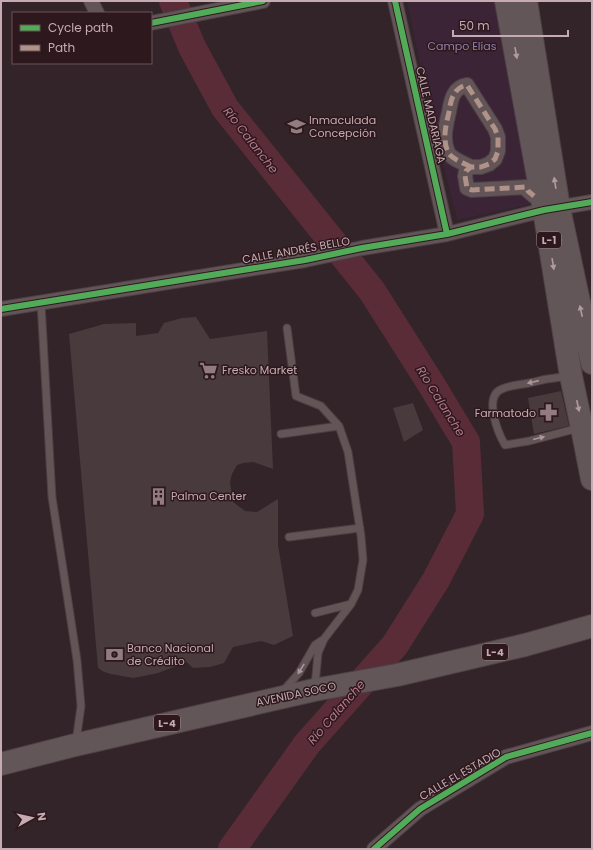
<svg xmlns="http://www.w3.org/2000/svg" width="593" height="850" font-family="Poppins,sans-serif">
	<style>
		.green { fill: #3c2437 }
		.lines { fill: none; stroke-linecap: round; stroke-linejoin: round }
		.river { stroke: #592c38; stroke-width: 28 }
		.building { fill: #483a3d }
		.lane-casing { stroke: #4b3f42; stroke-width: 9 }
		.street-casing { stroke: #4b3f42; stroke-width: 16 }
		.primary-casing { stroke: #4f4145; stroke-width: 24 }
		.lane { stroke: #625457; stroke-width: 7 }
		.street { stroke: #625457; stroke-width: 14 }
		.primary { stroke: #635659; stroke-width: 22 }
		.quiet { stroke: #af9288; stroke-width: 5; stroke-dasharray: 10 5; stroke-linecap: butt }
		.cycleway-casing { stroke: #2d181d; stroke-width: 8 }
		.cycleway { stroke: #51ab58; stroke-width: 6 }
		.oneway { fill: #b29ba0 }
		.oneway2 { fill: #ad969b }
		.labels { text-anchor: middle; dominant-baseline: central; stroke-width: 3; stroke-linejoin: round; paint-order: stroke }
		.shield { fill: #2d181d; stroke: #988085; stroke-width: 1 }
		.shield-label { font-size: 10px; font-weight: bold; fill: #c6acb2 }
		.park-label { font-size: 11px; fill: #9281ac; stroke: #2d181d }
		.street-label { font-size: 11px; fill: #c6acb2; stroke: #2d181d }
		.poi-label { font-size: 11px; fill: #c6acb2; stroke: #2d181d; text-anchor: start }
		.water-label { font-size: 12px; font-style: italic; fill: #b57a8a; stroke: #2d181d }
	</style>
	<rect width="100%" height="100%" fill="#322428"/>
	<!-- green -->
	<path class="green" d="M 407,1 L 500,1 L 536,203 L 457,220 L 428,101 Z"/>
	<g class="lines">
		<!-- river -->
		<path class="river" d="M 173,1 L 192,47 L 225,108 L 372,291 L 431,384 L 466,442 L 470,514 L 436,580 L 395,645 L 307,744 L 232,849"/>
	</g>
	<!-- building -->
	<path class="building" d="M 196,317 L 210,339 L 267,331 L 273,469 L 253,462 L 243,463 L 237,465 L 232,474 L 230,482 L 233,502 L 245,511 L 257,512 L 278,499 L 278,545 L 293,636 L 274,645 L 261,641 L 233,647 L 224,663 L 210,667 L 193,668 L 187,662 L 158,673 L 144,676 L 133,678 L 111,674 L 104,672 L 98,668 L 69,334 L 104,324 L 136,323 L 136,336 L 158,333 L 164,323 L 182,318 Z
		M 561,391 L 569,426 L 534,434 L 528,398 Z
		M 413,403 L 423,430 L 404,442 L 393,408 Z"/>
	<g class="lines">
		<defs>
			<path id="lane" d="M 41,303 L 52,497 L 77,660 L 81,706 L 76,742
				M 287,328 L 296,396 L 321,406 L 339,426 L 348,452 L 361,536 L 363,560 L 358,590 L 351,604 L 324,639 L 318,653 L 315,686
				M 569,376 C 562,377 555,378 547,379 C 541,380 535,382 529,383 C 520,385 510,385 502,389 C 483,396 498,433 505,445 L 529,441 L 579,428
				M 281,434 L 339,426
				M 289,537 L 360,528
				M 315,613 L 351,604
				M 283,691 L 299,673 L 315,645 L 324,639"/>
			<path id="street" d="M 91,1 L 97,13
				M 395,1 L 447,234
				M 151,23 L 263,1
				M 471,167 C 464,163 451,159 448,152 C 442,139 446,125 449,112 C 450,106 451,99 454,94 C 457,89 461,86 467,85 L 495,129 L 498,137 L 498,151 L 495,159 L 489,164 L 481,167 L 471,167 L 466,171 L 465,176 L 467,188 L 472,190 L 526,187 L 528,191 L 534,196
				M 1,309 L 305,260 L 362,248 L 447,234 L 544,210 L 592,202
				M 374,849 L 420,809 L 506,757 L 592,733"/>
			<path id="primary" d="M 506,1 L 544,210 L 571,376 L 582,428 L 592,479
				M 526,1 L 559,208 L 592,363
				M 1,764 L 75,745 L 314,690 L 397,675 L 525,645 L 592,626"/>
		</defs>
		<!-- lane casing -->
		<use href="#lane" class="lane-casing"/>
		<!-- street casing -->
		<use href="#street" class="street-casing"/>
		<!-- primary casing -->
		<use href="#primary" class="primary-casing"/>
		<!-- lane -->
		<use href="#lane" class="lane"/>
		<!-- street -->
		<use href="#street" class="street"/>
		<!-- primary -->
		<use href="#primary" class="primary"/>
		<!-- quiet -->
		<path class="quiet" d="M 471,167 C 464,163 451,159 448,152 C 442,139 446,125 449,112 C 450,106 451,99 454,94 C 457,89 461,86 467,85 L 495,129 L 498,137 L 498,151 L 495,159 L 489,164 L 481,167 L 471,167 L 466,171 L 465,176 L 467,188 L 472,190 L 526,187 L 528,191 L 534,196"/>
		<defs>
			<path id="cycleway" d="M 395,1 L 447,234
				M 151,23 L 263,1
				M 1,309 L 305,260 L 362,248 L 447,234 L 544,210 L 592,202
				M 374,849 L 420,809 L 506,757 L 592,733"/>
		</defs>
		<!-- cycleway casing -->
		<use href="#cycleway" class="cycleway-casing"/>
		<!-- cycleway -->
		<use href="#cycleway" class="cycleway"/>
	</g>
	<!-- one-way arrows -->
	<defs><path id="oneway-solid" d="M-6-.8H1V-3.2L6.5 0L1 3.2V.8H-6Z"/></defs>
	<g class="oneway">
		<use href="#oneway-solid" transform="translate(516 53) rotate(80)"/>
		<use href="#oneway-solid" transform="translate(555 183) rotate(-99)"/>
		<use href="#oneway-solid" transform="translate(553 264) rotate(81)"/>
		<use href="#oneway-solid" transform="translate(581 311) rotate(-102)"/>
		<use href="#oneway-solid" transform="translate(578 406) rotate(78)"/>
	</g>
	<g class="oneway2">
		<use href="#oneway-solid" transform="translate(533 382) rotate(167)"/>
		<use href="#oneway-solid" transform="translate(539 438) rotate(-14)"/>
		<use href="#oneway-solid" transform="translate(301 669) rotate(122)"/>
	</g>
	<!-- icons -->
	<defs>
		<symbol id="school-bare" viewBox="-9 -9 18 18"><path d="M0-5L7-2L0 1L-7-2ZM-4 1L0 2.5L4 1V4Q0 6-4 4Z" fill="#927c82" stroke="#2d181d" stroke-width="2.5" paint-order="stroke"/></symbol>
		<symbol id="supermarket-bare" viewBox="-9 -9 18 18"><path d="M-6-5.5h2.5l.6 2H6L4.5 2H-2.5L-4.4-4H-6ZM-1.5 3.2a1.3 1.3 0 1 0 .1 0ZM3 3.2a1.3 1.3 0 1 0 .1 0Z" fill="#927c82" stroke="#2d181d" stroke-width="2.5" paint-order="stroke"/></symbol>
		<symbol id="pharmacy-bare" viewBox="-9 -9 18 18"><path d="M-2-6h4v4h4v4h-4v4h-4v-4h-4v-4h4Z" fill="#927c82" stroke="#2d181d" stroke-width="2.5" paint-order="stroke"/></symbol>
		<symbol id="building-bare" viewBox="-9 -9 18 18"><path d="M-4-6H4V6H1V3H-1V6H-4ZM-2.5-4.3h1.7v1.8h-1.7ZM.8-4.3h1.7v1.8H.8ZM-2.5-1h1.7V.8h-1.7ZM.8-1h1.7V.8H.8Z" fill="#927c82" stroke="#2d181d" stroke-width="2.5" paint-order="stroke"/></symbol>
		<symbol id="bank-bare" viewBox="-9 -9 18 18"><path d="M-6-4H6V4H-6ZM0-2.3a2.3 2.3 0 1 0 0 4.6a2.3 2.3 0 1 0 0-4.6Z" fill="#927c82" stroke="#2d181d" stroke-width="2.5" paint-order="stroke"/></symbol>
	</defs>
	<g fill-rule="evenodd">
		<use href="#school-bare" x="284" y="114" width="25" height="25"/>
		<use href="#supermarket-bare" x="196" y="358" width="25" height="25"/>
		<use href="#pharmacy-bare" x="536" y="400" width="25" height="25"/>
		<use href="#building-bare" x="146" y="484" width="25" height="25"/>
		<use href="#bank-bare" x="102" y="642" width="25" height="25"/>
	</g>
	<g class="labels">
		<!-- shield labels -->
		<g class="shield">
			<rect x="537" y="232" width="24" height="16" rx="3"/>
			<rect x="482" y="644" width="26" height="16" rx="3"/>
			<rect x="154" y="715" width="26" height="16" rx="3"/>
		</g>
		<g class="shield-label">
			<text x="549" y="240">L-1</text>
			<text x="495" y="652">L-4</text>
			<text x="167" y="723">L-4</text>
		</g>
		<!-- park labels -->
		<g class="park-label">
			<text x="462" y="46">Campo Elías</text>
		</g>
		<!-- street labels -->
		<g class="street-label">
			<text transform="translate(431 115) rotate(77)">CALLE MADARIAGA</text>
			<text transform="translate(296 250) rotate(-10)">CALLE ANDRÉS BELLO</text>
			<text transform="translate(296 694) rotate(-12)">AVENIDA SOCO</text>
			<text transform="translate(460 774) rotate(-30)">CALLE EL ESTADIO</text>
		</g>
		<!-- poi labels -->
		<g class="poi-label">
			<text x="309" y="120">Inmaculada<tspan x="309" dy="13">Concepción</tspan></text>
			<text x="222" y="370">Fresko Market</text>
			<text x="536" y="413" text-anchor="end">Farmatodo</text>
			<text x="171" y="496">Palma Center</text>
			<text x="127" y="648">Banco Nacional<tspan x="127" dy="13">de Crédito</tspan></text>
		</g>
		<!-- water labels -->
		<g class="water-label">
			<text transform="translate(251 140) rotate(52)">Río Calanche</text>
			<text transform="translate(441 401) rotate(58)">Río Calanche</text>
			<text transform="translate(336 712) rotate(-49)">Río Calanche</text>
		</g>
	</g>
	<!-- border -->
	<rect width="593" height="850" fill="none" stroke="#c6acb2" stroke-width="4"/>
	<!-- legend -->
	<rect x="12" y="12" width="140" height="52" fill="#2d181d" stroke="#6a5359"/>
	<rect x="20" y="25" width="20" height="6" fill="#51ab58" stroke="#6a5359"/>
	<text x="48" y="32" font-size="12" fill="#c6acb2">Cycle path</text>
	<rect x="20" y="45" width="20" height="6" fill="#af9288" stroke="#6a5359"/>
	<text x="48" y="52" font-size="12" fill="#c6acb2">Path</text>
	<!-- north arrow -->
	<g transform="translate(32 818) rotate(82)" stroke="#2d181d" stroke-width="3" paint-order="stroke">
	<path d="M0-3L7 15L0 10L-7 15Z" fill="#c6acb2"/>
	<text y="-6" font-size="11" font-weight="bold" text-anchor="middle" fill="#c6acb2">N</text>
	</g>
	<!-- scale -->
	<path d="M453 30v6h115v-6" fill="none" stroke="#c6acb2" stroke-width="2"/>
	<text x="459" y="30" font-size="12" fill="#c6acb2" stroke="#2d181d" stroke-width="3" paint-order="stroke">50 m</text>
</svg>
